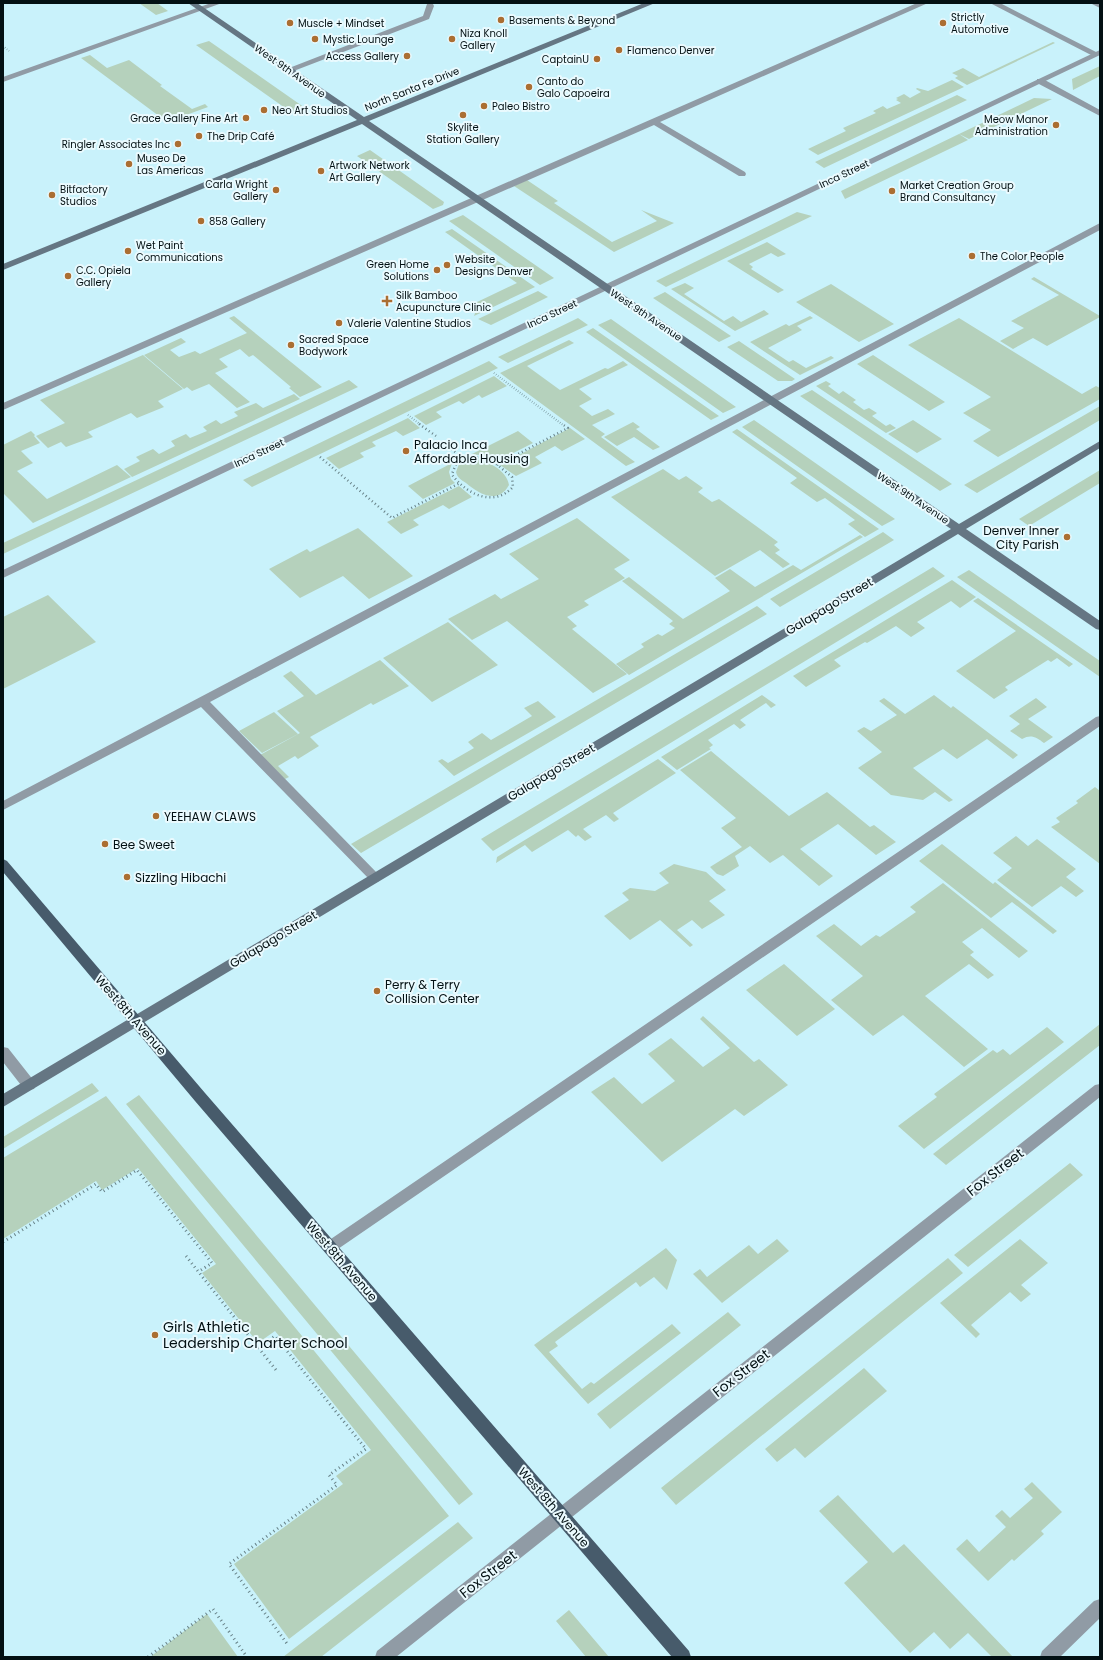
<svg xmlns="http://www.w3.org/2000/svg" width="1103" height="1660" font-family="Poppins,sans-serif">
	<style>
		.green { fill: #b5d1bc }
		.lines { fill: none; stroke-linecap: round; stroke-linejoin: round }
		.path-far2 { stroke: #688389; stroke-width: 2; stroke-dasharray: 0.5 2; stroke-linecap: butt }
		.path-far1 { stroke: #688389; stroke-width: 2.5; stroke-dasharray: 1 3; stroke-linecap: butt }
		.path { stroke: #688389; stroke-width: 3; stroke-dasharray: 1 3.5; stroke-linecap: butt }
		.lane { fill: #909ba5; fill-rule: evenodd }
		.street { fill: #909ba5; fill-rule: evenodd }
		.secondary { fill: #657683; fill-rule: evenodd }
		.primary { fill: #475b6b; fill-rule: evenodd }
		.poi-dot { fill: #ab6e32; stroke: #eafafe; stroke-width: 1.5 }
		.labels { text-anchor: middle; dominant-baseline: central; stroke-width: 4; stroke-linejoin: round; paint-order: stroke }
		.far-poi-label { font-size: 10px; fill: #031013; stroke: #eafafe; text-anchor: start }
		.far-street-label { font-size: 10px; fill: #031013; stroke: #eafafe }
		.poi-label { font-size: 12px; fill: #031013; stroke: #eafafe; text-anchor: start }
		.street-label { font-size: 12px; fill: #031013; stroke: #eafafe }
		.near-street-label { font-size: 14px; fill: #031013; stroke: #eafafe }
		.near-poi-label { font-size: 14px; fill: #031013; stroke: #eafafe; text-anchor: start }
	</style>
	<rect width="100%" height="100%" fill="#c9f2fb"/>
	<!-- green -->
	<path class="green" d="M 139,3 L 157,3 L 168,11 L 156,15 Z
		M 209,41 L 308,110 L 295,115 L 196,45 Z
		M 1053,42 L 1055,43 L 967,85 L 955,78 L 958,76 L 952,73 L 963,68 L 979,77 Z
		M 90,55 L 107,68 L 129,60 L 162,85 L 160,86 L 192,109 L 205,104 L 208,107 L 167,122 L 81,58 Z
		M 1100,66 L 1100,76 L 1073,90 L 1072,79 Z
		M 952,80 L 964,87 L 818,155 L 808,149 L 846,131 L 843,128 L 876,113 L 873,111 L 883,106 L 887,109 L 901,103 L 896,100 L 898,99 L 896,98 L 904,94 L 910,98 L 921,92 L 916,89 L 917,88 L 928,91 Z
		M 957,95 L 967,100 L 824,168 L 815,162 Z
		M 1034,98 L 1052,99 L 969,139 L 959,134 Z
		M 959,134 L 968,140 L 845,199 L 841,191 Z
		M 370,150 L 444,202 L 443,205 L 433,209 L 357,156 Z
		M 527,180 L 558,201 L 554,203 L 612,242 L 657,221 L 641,210 L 674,223 L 614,252 L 514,186 Z
		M 797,212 L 812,216 L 666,287 L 656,281 Z
		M 463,215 L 554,278 L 540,285 L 449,221 Z
		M 452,229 L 535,287 L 474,316 L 478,305 L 475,303 L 517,283 L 445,232 Z
		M 767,242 L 786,254 L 778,257 L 771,253 L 749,264 L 753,267 L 751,269 L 784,290 L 778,293 L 727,261 Z
		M 1034,277 L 1100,316 L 1100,317 L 1047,346 L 1033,338 L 1013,349 L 1000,341 L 1024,328 L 1011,321 L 1059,295 L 1031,279 Z
		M 685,283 L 694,288 L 684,294 L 724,321 L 733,316 L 741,322 L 764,310 L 769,314 L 735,331 L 671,289 Z
		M 831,284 L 894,324 L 859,342 L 796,302 Z
		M 538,291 L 548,297 L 491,325 L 478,319 Z
		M 665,292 L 731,336 L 719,342 L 653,298 Z
		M 234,316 L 322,387 L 300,397 L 289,388 L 291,387 L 253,355 L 249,357 L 240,349 L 219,359 L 228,367 L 215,373 L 250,402 L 237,408 L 209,384 L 192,391 L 187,387 L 184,389 L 144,355 L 181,338 L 186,342 L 170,350 L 179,357 L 195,351 L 200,354 L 247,333 L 229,318 Z
		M 810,316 L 813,318 L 797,326 L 802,330 L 768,348 L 789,362 L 793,360 L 806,368 L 831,356 L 834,358 L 800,375 L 750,342 L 786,324 L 789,326 Z
		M 578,318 L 588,325 L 508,363 L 498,357 Z
		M 959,318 L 1082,394 L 1096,386 L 1100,388 L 1100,399 L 998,457 L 973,441 L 991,430 L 963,413 L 991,397 L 908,345 Z
		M 611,319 L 736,407 L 723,413 L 598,325 Z
		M 593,328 L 719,416 L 711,420 L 586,332 Z
		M 569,340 L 574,343 L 527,366 L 560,390 L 605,368 L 608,369 L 623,361 L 628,365 L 579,389 L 592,399 L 579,406 L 592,416 L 608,409 L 615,414 L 592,425 L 605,434 L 601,437 L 635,462 L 626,466 L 500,373 Z
		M 739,341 L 795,379 L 792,381 L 778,381 L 727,347 Z
		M 143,355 L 183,389 L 158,401 L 164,407 L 137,418 L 131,413 L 88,432 L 93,437 L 66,447 L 61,442 L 48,448 L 36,436 L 65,423 L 40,400 Z
		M 873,355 L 945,402 L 929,411 L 857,364 Z
		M 489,361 L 498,368 L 252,487 L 243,480 Z
		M 494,376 L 507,386 L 482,398 L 479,395 L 463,404 L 459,401 L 436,412 L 442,417 L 426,425 L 414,416 Z
		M 349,380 L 358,387 L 3,554 L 3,543 Z
		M 826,381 L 831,384 L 828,386 L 839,394 L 843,391 L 856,400 L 853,402 L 864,410 L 869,408 L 877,413 L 872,416 L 886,426 L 890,424 L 896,428 L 886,433 L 816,386 Z
		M 812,390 L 952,484 L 940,491 L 800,396 Z
		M 294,394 L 300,399 L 132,477 L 124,469 L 140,461 L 136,457 L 153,449 L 159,454 L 175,446 L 171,441 L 186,434 L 190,438 L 207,431 L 203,427 L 216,420 L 221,424 L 238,416 L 234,412 L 256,403 L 263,408 Z
		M 1100,406 L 1100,420 L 977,493 L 964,485 Z
		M 408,418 L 420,428 L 403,436 L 396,431 L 372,442 L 376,446 L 360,453 L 364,457 L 339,469 L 326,458 Z
		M 754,420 L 895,519 L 882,526 L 742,427 Z
		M 913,420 L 942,439 L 917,453 L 888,434 Z
		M 633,422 L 640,427 L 636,429 L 660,447 L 653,450 L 634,437 L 617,446 L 604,437 Z
		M 570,428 L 585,439 L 562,451 L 555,446 L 535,457 L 542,463 L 516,476 L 500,465 Z
		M 737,429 L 879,529 L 865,537 L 848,524 L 855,520 L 825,498 L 817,502 L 790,483 L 797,478 L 732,432 Z
		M 31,431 L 35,435 L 34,436 L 40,443 L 21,451 L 33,463 L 17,471 L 47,499 L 117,465 L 131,477 L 33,523 L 3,493 L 3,445 Z
		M 518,431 L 533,443 L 498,461 L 485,456 L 472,454 Z
		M 469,459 C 483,458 507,469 509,485 C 498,505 479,494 466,483 C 461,480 457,477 456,472 L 459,464 Z
		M 452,463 L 449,472 L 451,479 L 455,483 L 423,499 L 408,486 Z
		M 663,469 L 679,480 L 686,476 L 703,488 L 698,492 L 712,502 L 719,499 L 778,542 L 774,545 L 780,550 L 775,553 L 790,564 L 783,568 L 760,550 L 715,576 L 611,497 Z
		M 1100,470 L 1100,483 L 1029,526 L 1019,519 Z
		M 459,486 L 472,497 L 449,509 L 443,505 L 413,520 L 419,525 L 401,534 L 387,522 Z
		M 577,518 L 630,560 L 614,569 L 625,578 L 584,601 L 589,605 L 567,617 L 577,626 L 572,629 L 627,674 L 593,693 L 507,621 L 472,640 L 448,619 L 495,594 L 501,599 L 539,579 L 509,554 Z
		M 358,528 L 413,576 L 369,599 L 343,576 L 300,598 L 269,569 L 307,549 L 310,552 Z
		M 883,532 L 894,540 L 780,607 L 770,599 Z
		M 860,535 L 863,537 L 629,675 L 616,664 L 644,647 L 641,644 L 658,634 L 662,636 L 675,628 L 669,624 L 673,621 L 622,581 L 629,577 L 683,619 L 730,591 L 715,578 L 730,569 L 755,587 L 793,565 L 801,570 Z
		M 933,567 L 945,576 L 493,851 L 481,839 Z
		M 969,570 L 1100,661 L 1100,677 L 957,577 Z
		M 952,580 L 976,597 L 960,608 L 951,601 L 917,622 L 925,628 L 911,637 L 896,626 L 867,643 L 865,642 L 834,660 L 841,666 L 806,687 L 793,676 Z
		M 48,595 L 96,642 L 3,689 L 3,617 Z
		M 978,598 L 1073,664 L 1069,667 L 1057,658 L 1051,662 L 1048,660 L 1005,687 L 1008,690 L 994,699 L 956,671 L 1016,631 L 973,601 Z
		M 757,606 L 767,614 L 361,853 L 351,844 Z
		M 448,622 L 498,665 L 432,702 L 383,658 Z
		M 380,660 L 409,686 L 373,705 L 371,703 L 310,737 L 319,746 L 298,759 L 295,756 L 278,766 L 289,777 L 285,779 L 260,755 L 300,733 L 277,711 L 304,696 L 283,676 L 291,671 L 316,695 Z
		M 762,695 L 776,705 L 771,708 L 766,703 L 740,720 L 746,725 L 740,729 L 734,724 L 708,740 L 713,745 L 709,748 L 711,749 L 677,770 L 661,757 Z
		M 934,695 L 951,708 L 953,706 L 1018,755 L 1013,759 L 987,739 L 957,759 L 943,749 L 913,768 L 953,800 L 949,802 L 935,792 L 923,800 L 891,795 L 858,768 L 882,752 L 857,731 L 864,727 L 871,731 L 897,715 L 879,701 L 884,698 L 905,714 Z
		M 1036,698 L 1047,707 L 1028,719 L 1053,737 L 1044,743 C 1036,737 1031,734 1022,739 L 1010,731 L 1020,724 L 1009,716 Z
		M 538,701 L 556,717 L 454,776 L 438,761 L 442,759 L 448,763 L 474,748 L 468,742 L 482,733 L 491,740 L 532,716 L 524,708 Z
		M 274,712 L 298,734 L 262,753 L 239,731 Z
		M 711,751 L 789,816 L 827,792 L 870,827 L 874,825 L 896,842 L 876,855 L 838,824 L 800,849 L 833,876 L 819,886 L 783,855 L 770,863 L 750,846 L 735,856 L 739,866 L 723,876 L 717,874 L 710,867 L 742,847 L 721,828 L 736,818 L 680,770 Z
		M 658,759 L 676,773 L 613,813 L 619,819 L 614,822 L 606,815 L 583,829 L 592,837 L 585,841 L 578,835 L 576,837 L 568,830 L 532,852 L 525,845 L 496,863 L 497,857 Z
		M 1095,787 L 1100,791 L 1100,864 L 1051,827 L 1060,822 L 1056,818 L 1078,803 L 1076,801 Z
		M 1016,836 L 1028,846 L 1037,839 L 1076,869 L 1066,877 L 1084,891 L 1076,897 L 1061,886 L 1032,907 L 997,880 L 1012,868 L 993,853 Z
		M 942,844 L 993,884 L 995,882 L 1057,931 L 1053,934 L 1012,902 L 991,918 L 919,861 Z
		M 674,864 L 706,872 L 726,890 L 709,901 L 725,915 L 702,929 L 692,920 L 677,930 L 693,945 L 690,947 L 660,920 L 630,940 L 604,916 L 629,900 L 622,893 L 630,888 L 655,891 L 669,883 L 659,873 Z
		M 943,883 L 1028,951 L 1019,958 L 982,928 L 962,942 L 974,952 L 970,955 L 994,975 L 988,979 L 969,964 L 925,996 L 988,1049 L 964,1067 L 903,1015 L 873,1036 L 831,1000 L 863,976 L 816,936 L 834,924 L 861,946 L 876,935 L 880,937 L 916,912 L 910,907 Z
		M 784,964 L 835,1009 L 797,1036 L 746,990 Z
		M 703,1016 L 754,1062 L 759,1059 L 788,1085 L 744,1116 L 735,1109 L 662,1162 L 591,1092 L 614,1077 L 642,1104 L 675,1081 L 648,1054 L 671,1038 L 703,1067 L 730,1048 L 700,1019 Z
		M 1100,1024 L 1100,1045 L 946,1165 L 933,1154 Z
		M 1047,1027 L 1064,1042 L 924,1149 L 898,1126 L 937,1097 L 934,1094 L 993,1050 L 997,1053 L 1003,1049 L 1010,1055 Z
		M 92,1083 L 99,1091 L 3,1149 L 3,1137 Z
		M 139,1095 L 473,1494 L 459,1505 L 126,1104 Z
		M 106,1096 L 449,1516 L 289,1639 L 234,1564 L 343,1484 L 336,1476 L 371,1450 L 275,1331 L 258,1343 L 202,1273 L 216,1264 L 138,1168 L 102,1190 L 96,1181 L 3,1239 L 3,1158 Z
		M 1070,1163 L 1083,1175 L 968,1267 L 954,1255 Z
		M 777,1239 L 789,1251 L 722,1303 L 693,1274 L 700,1269 L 707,1277 L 749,1245 L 758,1254 Z
		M 1020,1239 L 1048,1263 L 1021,1285 L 1031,1294 L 1021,1302 L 1010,1292 L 971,1325 L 980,1334 L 976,1338 L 940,1303 Z
		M 666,1248 L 677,1260 L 667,1290 L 654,1277 L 640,1287 L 636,1282 L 555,1342 L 558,1346 L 549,1352 L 582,1389 L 591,1382 L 594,1384 L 672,1324 L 681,1333 L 588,1404 L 534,1345 Z
		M 948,1258 L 963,1273 L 676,1505 L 661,1488 Z
		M 728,1312 L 741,1325 L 610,1429 L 597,1414 Z
		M 864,1368 L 887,1391 L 805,1458 L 795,1448 L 777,1462 L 765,1449 Z
		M 1032,1482 L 1062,1512 L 1041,1531 L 1044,1534 L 1014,1561 L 1012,1559 L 988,1581 L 956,1549 L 967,1539 L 979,1552 L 1006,1527 L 995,1516 L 1002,1510 L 1010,1518 L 1033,1498 L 1024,1489 Z
		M 838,1495 L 893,1553 L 904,1544 L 1013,1657 L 992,1657 L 968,1633 L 950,1649 L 934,1632 L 910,1653 L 844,1583 L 868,1562 L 819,1511 Z
		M 458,1522 L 473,1538 L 321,1657 L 283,1657 Z
		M 569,1610 L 609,1657 L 586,1657 L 556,1621 Z
		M 207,1614 L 238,1657 L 150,1657 Z"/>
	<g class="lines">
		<!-- path-far2 -->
		<path class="path-far2" d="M 3,46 L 9,51
			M 494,373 L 563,425
			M 408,415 L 421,425"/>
		<!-- path-far1 -->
		<path class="path-far1" d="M 419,424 L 436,436
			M 445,444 L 464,459
			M 320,457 L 392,518 L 460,483
			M 482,457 L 494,462 L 512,477 L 513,487 C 494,507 468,495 453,476 L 452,474 L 456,464 L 468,458 Z
			M 497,465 L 568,428 L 562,424"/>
		<!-- path -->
		<path class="path" d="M 3,1242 L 96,1184 L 102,1192 L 137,1170 L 212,1263 L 198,1272
			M 186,1256 L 276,1370
			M 258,1348 L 275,1336 L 366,1449 L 329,1475 L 337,1485 L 229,1564 L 288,1645
			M 148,1657 L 213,1609 L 247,1657"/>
		<!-- lane -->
		<path class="lane" d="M 211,3 L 222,3 L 3,82 L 3,77 Z
			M 917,3 L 928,3 L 660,122 L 745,172 L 746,174 L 745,176 L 739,176 L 654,125 L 3,410 L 3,403 Z
			M 990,3 L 1000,3 L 1100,54 L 1096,56 L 1093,56 Z
			M 427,4 L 433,4 L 434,6 L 429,19 L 291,72 L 288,72 L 284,70 L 423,16 Z
			M 1037,79 L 1043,79 L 1100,110 L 1100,116 L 1037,83 Z
			M 1100,223 L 1100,230 L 210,702 L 379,875 L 381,878 L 379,881 L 375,883 L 371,881 L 201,707 L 3,810 L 3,801 Z
			M 1100,716 L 1100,726 L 335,1251 L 330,1253 L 325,1251 L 323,1247 L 325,1243 L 1096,717 Z
			M 3,1047 L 8,1048 L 34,1081 L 36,1085 L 34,1089 L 29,1090 L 24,1089 L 3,1062 Z
			M 1100,1599 L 1100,1618 L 1060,1657 L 1040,1657 L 1042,1651 L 1094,1601 Z"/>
		<!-- street -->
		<path class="street" d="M 1090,3 L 1100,3 L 1100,8 Z
			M 1100,50 L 1100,55 L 3,578 L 3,570 Z
			M 1100,1084 L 1100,1097 L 396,1657 L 375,1657 L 377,1651 L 1095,1085 Z"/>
		<!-- secondary -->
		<path class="secondary" d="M 188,3 L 197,3 L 364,117 L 644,3 L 655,3 L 369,121 L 959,524 L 1100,441 L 1100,448 L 966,529 L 1100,621 L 1100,630 L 1096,629 L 958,534 L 3,1107 L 3,1094 L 951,529 L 362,124 L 3,270 L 3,264 L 357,120 Z"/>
		<!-- primary -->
		<path class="primary" d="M 3,859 L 7,861 L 205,1093 L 689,1651 L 691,1657 L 672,1657 L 195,1101 L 3,872 Z"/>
	</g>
	<!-- markers -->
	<g class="poi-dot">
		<circle cx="501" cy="20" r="4"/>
		<circle cx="290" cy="23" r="4"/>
		<circle cx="943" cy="23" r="4"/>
		<circle cx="315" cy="39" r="4"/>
		<circle cx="452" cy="39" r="4"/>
		<circle cx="619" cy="50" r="4"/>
		<circle cx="407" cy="56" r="4"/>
		<circle cx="597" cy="59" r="4"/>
		<circle cx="529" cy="87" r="4"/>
		<circle cx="484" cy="106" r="4"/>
		<circle cx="264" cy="110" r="4"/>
		<circle cx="463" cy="115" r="4"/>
		<circle cx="246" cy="118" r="4"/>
		<circle cx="1056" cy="125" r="4"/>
		<circle cx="199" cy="136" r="4"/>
		<circle cx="178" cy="144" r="4"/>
		<circle cx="129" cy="164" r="4"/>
		<circle cx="321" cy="171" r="4"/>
		<circle cx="276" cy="190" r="4"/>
		<circle cx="892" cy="191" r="4"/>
		<circle cx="52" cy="195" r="4"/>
		<circle cx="201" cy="221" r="4"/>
		<circle cx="128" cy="251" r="4"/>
		<circle cx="972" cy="256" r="4"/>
		<circle cx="447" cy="265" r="4"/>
		<circle cx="437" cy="270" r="4"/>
		<circle cx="68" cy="276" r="4"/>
		<path d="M385 295h4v4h4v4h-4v4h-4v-4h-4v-4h4z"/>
		<circle cx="339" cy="323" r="4"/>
		<circle cx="291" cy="345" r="4"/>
		<circle cx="406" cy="451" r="4"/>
		<circle cx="1067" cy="537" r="4"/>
		<circle cx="156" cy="816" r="4"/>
		<circle cx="105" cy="844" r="4"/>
		<circle cx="127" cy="877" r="4"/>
		<circle cx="377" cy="991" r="4"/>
		<circle cx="155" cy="1335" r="4"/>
	</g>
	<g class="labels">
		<!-- far-poi labels -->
		<g class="far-poi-label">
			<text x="951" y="17">Strictly<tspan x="951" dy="12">Automotive</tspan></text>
			<text x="509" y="20">Basements &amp; Beyond</text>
			<text x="298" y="23">Muscle + Mindset</text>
			<text x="460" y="33">Niza Knoll<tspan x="460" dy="12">Gallery</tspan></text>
			<text x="323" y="39">Mystic Lounge</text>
			<text x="627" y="50">Flamenco Denver</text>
			<text x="399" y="56" text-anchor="end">Access Gallery</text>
			<text x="589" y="59" text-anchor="end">CaptainU</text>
			<text x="537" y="81">Canto do<tspan x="537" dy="12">Galo Capoeira</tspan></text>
			<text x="492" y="106">Paleo Bistro</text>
			<text x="272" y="110">Neo Art Studios</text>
			<text x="238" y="118" text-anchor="end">Grace Gallery Fine Art</text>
			<text x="1048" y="119" text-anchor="end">Meow Manor<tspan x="1048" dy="12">Administration</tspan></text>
			<text x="463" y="127" text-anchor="middle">Skylite<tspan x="463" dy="12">Station Gallery</tspan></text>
			<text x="207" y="136">The Drip Café</text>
			<text x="170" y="144" text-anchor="end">Ringler Associates Inc</text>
			<text x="137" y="158">Museo De<tspan x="137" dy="12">Las Americas</tspan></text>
			<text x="329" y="165">Artwork Network<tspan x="329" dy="12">Art Gallery</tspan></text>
			<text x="268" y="184" text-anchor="end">Carla Wright<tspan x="268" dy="12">Gallery</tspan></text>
			<text x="900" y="185">Market Creation Group<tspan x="900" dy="12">Brand Consultancy</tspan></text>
			<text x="60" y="189">Bitfactory<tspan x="60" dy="12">Studios</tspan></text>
			<text x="209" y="221">858 Gallery</text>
			<text x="136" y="245">Wet Paint<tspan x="136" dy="12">Communications</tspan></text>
			<text x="980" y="256">The Color People</text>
			<text x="455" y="259">Website<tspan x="455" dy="12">Designs Denver</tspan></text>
			<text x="429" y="264" text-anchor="end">Green Home<tspan x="429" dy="12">Solutions</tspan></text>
			<text x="76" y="270">C.C. Opiela<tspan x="76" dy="12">Gallery</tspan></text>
			<text x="396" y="295">Silk Bamboo<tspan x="396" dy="12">Acupuncture Clinic</tspan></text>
			<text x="347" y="323">Valerie Valentine Studios</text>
			<text x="299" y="339">Sacred Space<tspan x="299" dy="12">Bodywork</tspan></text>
		</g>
		<!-- far-street labels -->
		<g class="far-street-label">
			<text transform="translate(290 71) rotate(35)">West 9th Avenue</text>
			<text transform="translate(412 89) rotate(-22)">North Santa Fe Drive</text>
			<text transform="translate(844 174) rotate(-25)">Inca Street</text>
			<text transform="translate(552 314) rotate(-25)">Inca Street</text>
			<text transform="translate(646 315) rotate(34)">West 9th Avenue</text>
			<text transform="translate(259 453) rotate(-25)">Inca Street</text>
			<text transform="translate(913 498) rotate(34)">West 9th Avenue</text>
		</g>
		<!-- poi labels -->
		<g class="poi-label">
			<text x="414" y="444">Palacio Inca<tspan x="414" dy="14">Affordable Housing</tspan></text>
			<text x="1059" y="530" text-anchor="end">Denver Inner<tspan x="1059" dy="14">City Parish</tspan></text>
			<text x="164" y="816">YEEHAW CLAWS</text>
			<text x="113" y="844">Bee Sweet</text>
			<text x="135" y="877">Sizzling Hibachi</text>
			<text x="385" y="984">Perry &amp; Terry<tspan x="385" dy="14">Collision Center</tspan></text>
		</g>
		<!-- street labels -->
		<g class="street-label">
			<text transform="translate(829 606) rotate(-31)">Galapago Street</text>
			<text transform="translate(551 772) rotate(-31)">Galapago Street</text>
			<text transform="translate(273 939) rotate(-31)">Galapago Street</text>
			<text transform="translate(131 1015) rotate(49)">West 8th Avenue</text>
			<text transform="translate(342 1261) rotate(49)">West 8th Avenue</text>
			<text transform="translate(554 1507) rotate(49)">West 8th Avenue</text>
		</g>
		<!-- near-street labels -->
		<g class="near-street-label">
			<text transform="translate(995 1172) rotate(-38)">Fox Street</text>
			<text transform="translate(741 1373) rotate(-38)">Fox Street</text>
			<text transform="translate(488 1574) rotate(-38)">Fox Street</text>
		</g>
		<!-- near-poi labels -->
		<g class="near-poi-label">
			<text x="163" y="1327">Girls Athletic<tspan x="163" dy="16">Leadership Charter School</tspan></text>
		</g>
	</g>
	<!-- border -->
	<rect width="1103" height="1660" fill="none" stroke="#031013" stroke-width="8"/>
</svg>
